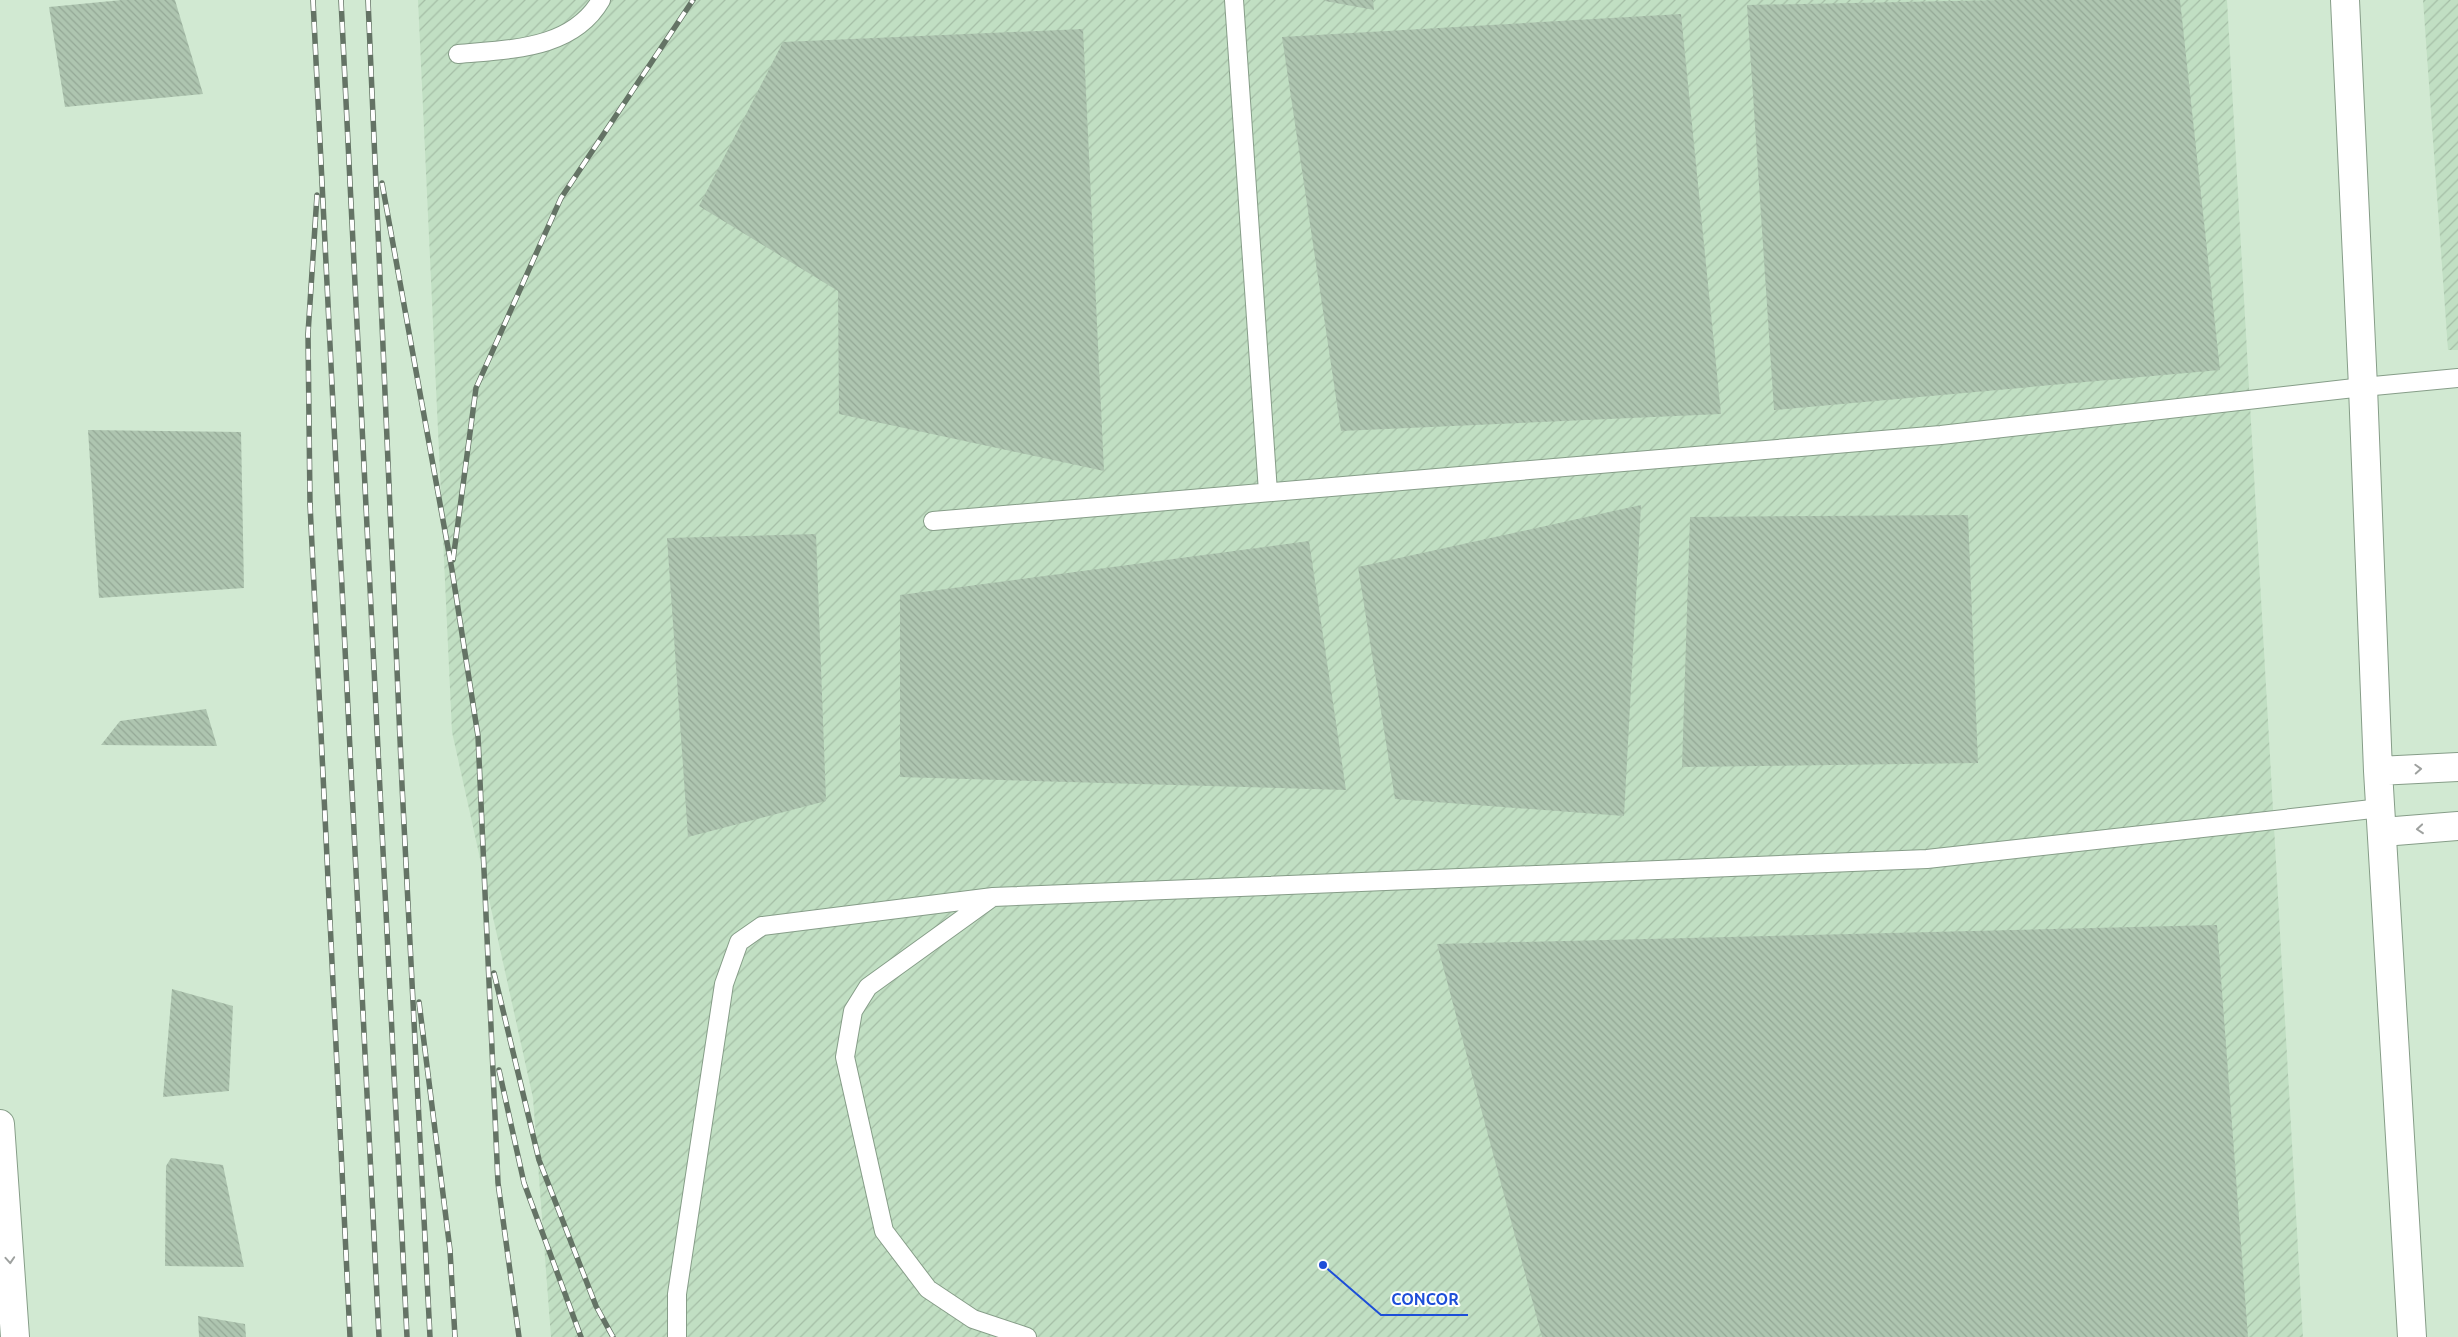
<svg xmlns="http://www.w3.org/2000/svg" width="2458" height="1337" font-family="Ubuntu,sans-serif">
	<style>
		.industrial { fill: url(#industrial-furrows) }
		.building { fill: url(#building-back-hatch) }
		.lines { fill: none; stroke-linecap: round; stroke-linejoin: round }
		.lane-casing { stroke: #869d88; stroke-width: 20 }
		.secondary-casing { stroke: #869d88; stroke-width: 30 }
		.lane { stroke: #fff; stroke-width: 18 }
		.secondary { stroke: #fff; stroke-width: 28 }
		.rail-casing { stroke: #647365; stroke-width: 5.5 }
		.rail { stroke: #fff; stroke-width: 4; stroke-dasharray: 11; stroke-linecap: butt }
		.oneway { stroke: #9ea19f }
		.leader { fill: none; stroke: #1d4ed8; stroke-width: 2 }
		.callout-dot { fill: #1d4ed8; stroke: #fff; stroke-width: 2 }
		.callout-label { font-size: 16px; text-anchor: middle; font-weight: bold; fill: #1d4ed8; stroke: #fff; stroke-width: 4; stroke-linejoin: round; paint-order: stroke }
	</style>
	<defs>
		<pattern id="industrial-furrows" width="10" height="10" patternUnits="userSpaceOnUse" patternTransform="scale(1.25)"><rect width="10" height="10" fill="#c1dfc3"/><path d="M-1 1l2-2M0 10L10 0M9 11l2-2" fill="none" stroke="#a5bea6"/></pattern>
		<pattern id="building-back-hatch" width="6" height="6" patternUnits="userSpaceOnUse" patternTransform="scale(1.25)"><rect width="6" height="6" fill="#aec5b0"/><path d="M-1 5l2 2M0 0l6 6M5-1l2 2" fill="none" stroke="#94a896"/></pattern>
	</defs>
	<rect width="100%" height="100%" fill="#d1e9d2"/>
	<!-- industrial -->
	<path class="industrial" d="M 418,0 L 2227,0 L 2303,1337 L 551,1337 L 533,1098 L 452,732 Z
		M 2423,0 L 2458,0 L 2458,350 L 2448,350 Z"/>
	<!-- building -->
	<path class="building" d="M 122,0 L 175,0 L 203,94 L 65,107 L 49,7 Z
		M 1325,0 L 1373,0 L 1374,10 L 1325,1 Z
		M 2001,0 L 2180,0 L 2220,370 L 1774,410 L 1747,5 Z
		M 1681,14 L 1721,414 L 1341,431 L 1282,37 Z
		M 1083,29 L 1104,471 L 839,414 L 838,291 L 699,206 L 783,42 Z
		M 88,430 L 241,432 L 244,588 L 99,598 Z
		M 1641,505 L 1624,816 L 1395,799 L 1358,567 Z
		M 1968,515 L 1978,763 L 1682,767 L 1690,517 Z
		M 816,534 L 826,801 L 688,837 L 667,538 Z
		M 1309,541 L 1346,790 L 900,777 L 900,595 Z
		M 206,709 L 217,746 L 101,745 L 120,721 Z
		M 2217,925 L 2248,1337 L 1542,1337 L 1437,944 Z
		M 172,989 L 233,1006 L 229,1091 L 163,1097 Z
		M 171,1158 L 223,1165 L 244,1267 L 165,1266 L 166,1166 Z
		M 198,1316 L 245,1324 L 246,1337 L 199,1337 Z"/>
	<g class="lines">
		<defs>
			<path id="lane" d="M 1234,0 L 1268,492
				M 458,54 C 510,49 572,50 601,0
				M 933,521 L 1941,435 L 2363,387 L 2458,378
				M 990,899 L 868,987 L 853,1011 L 845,1057 L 884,1231 L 928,1289 L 973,1319 L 1027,1337
				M 677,1337 L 677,1294 L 724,984 L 739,942 L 762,926 L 993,897 L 1927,859 L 2381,808"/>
			<path id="secondary" d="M 2345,0 L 2363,387 L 2378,771 L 2412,1337
				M 2378,771 L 2458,767
				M 2383,832 L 2458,826
				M 0,1124 L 15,1337"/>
		</defs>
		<!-- lane casing -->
		<use href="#lane" class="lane-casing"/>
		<!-- secondary casing -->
		<use href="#secondary" class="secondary-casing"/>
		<!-- lane -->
		<use href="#lane" class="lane"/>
		<!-- secondary -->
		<use href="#secondary" class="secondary"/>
		<defs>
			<path id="rail" d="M 313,0 L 379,1337
				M 341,0 L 407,1337
				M 368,0 L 402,785 L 430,1337
				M 382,183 L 452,570 L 478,736 L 498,1183 L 519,1337
				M 317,195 L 308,334 L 310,504 L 350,1337
				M 453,560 L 476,388 L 561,198 L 693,0
				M 494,973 L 539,1160 L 596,1306 L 613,1337
				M 419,1002 L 450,1250 L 455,1337
				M 499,1070 L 524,1183 L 581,1337"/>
		</defs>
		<!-- rail casing -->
		<use href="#rail" class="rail-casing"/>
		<!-- rail -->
		<use href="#rail" class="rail"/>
	</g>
	<!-- one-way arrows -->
	<defs><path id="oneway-chevron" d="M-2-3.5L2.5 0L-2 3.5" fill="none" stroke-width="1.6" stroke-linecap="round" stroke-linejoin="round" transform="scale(1.25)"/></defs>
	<g class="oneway">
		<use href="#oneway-chevron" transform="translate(2418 769) rotate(-3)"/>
		<use href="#oneway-chevron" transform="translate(2420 829) rotate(175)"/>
		<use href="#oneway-chevron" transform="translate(10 1260) rotate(86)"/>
	</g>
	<!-- callouts -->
	<path class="leader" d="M1323 1265L1381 1315H1468"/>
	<circle class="callout-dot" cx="1323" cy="1265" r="5"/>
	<g class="callout-label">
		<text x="1425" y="1305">CONCOR</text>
	</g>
</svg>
